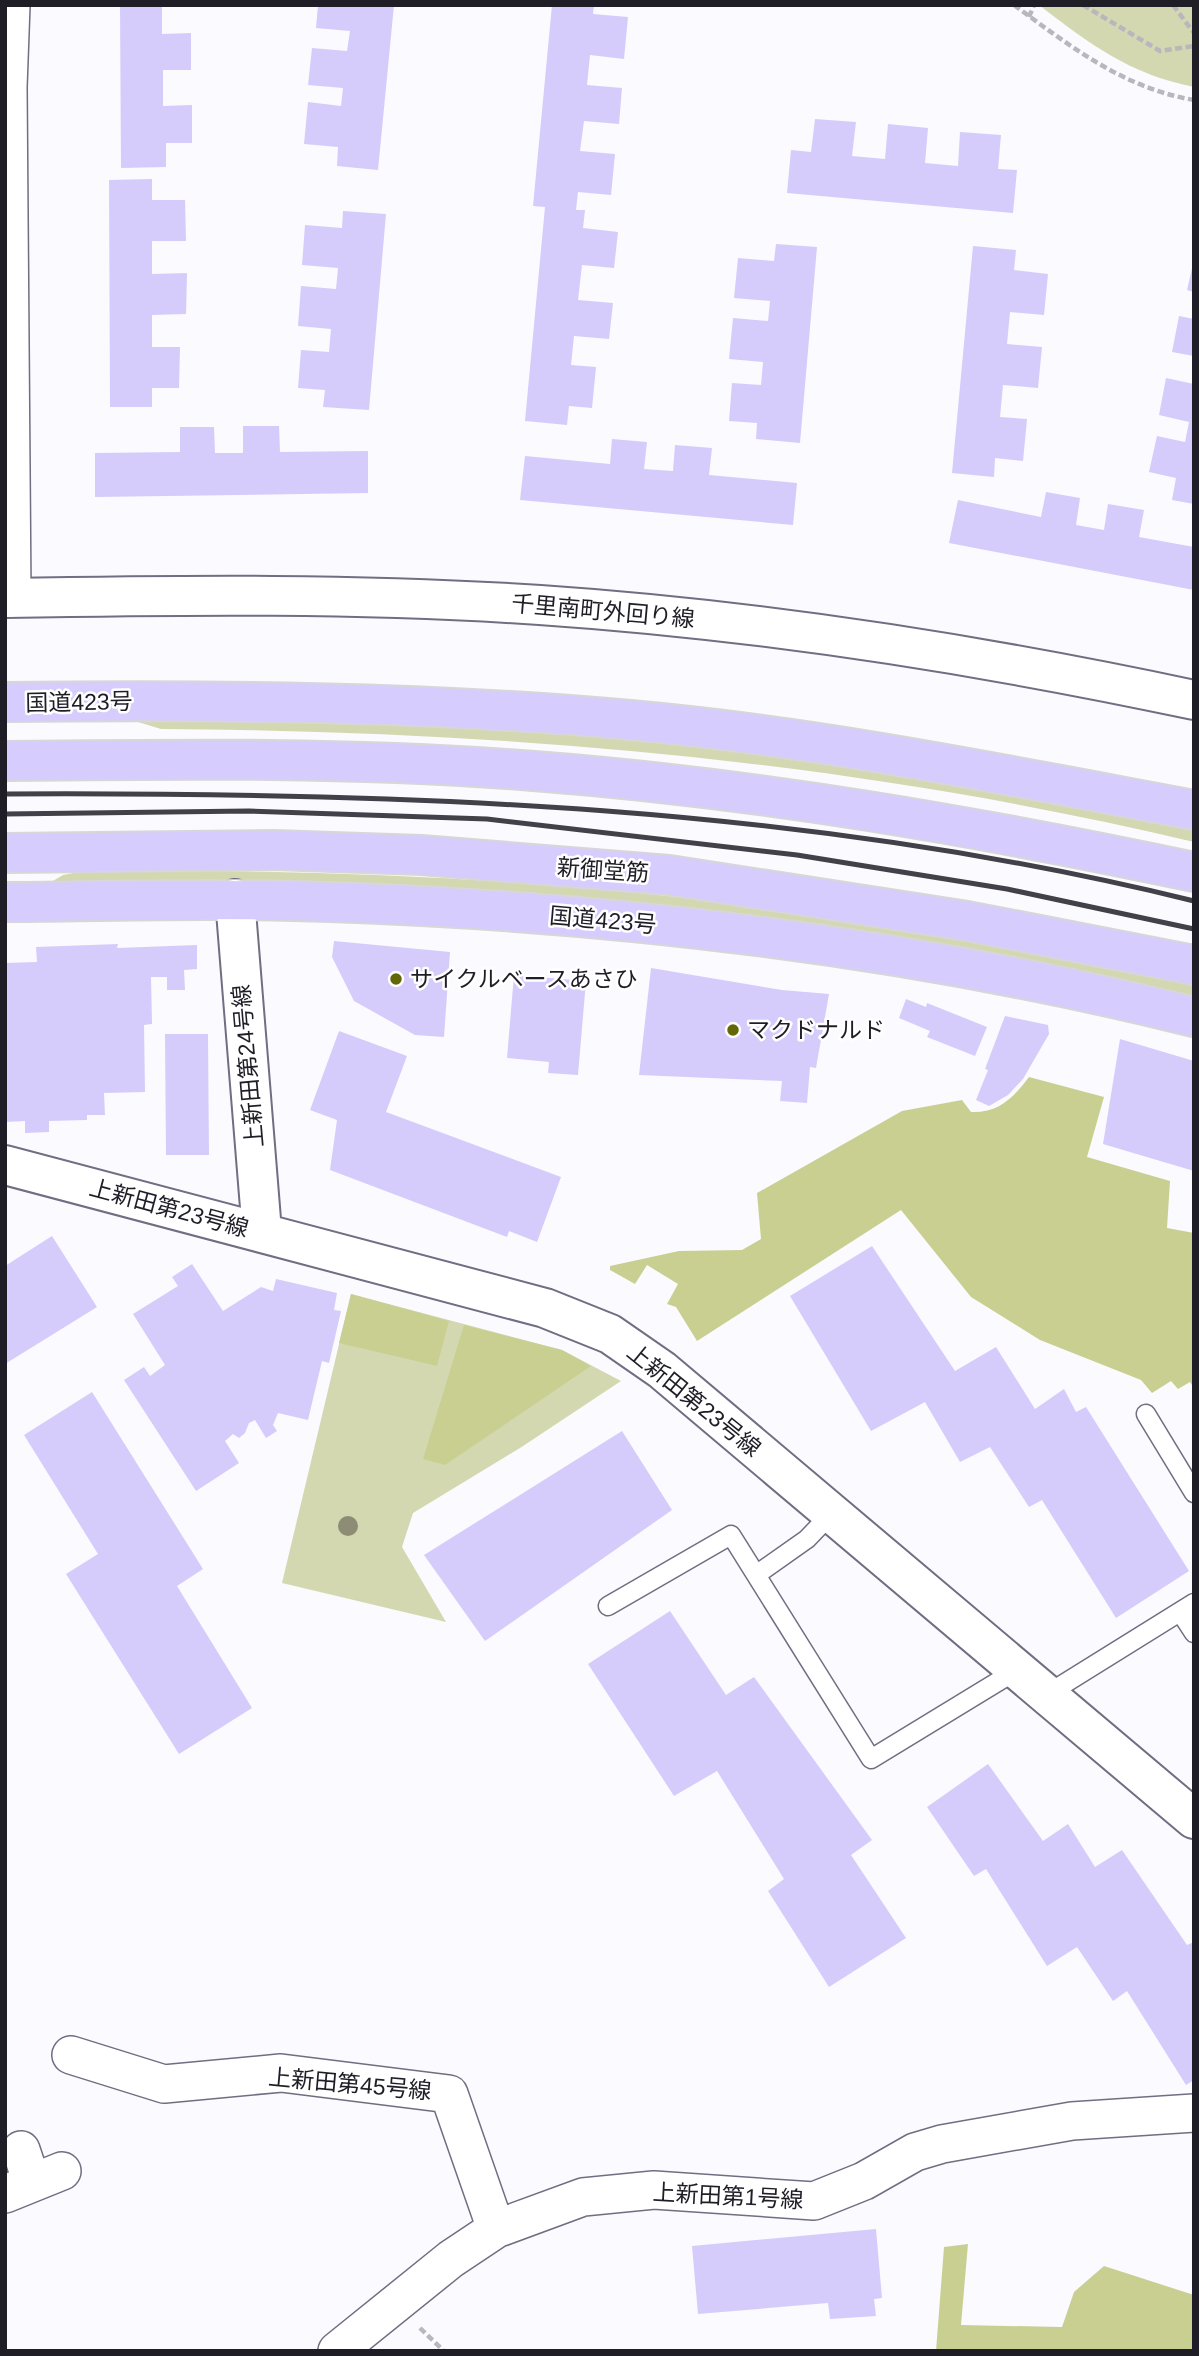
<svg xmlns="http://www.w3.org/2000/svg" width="1199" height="2356" font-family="Arial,'Noto Sans JP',sans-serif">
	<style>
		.green { fill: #d4d8b0 }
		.forest { fill: #c9cf91 }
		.building { fill: #d5ccfb }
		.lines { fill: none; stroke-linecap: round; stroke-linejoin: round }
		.service-casing { stroke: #716d82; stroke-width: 21 }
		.minor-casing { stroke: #716d82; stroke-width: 40 }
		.tertiary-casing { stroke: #716d82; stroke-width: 42 }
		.trunk-casing { stroke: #d7d6d8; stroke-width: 42 }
		.path { stroke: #b8b7bd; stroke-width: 4.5; stroke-dasharray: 7 3.5; stroke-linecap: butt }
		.service { stroke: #fff; stroke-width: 18 }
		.minor { stroke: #fff; stroke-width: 37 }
		.tertiary { stroke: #fff; stroke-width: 38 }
		.trunk { stroke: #d6ccfe; stroke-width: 38 }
		.rail { stroke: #424048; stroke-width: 5 }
		.tree { fill: #8c8d74 }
		.poi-dot { fill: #636705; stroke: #fff; stroke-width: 2.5 }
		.labels { text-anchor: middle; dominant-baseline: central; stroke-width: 5; stroke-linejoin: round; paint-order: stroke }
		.street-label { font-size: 23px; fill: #1f1d26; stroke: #fff }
		.poi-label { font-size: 23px; fill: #1f1d26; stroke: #fff; text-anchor: start }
	</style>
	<rect width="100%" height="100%" fill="#fbfaff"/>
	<!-- green -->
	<path class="green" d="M 1039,5 L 1194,5 L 1194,87 C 1129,74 1090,44 1039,5 Z
		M 316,717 C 487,729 659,736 829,761 C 951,780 1073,804 1194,829 L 1194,842 C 855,761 508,731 161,729 L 125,718 Z
		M 84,871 C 353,868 621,882 887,925 C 983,940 1079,962 1174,981 L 1194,986 L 1194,1000 L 1108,978 L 46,885 L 63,875 Z
		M 351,1294 L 562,1350 L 621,1381 L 520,1448 L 413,1513 L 402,1547 L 446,1622 L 282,1583 Z"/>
	<!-- forest -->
	<path class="forest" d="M 1029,1077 L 1104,1097 L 1087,1157 L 1170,1181 L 1167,1228 L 1194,1233 L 1194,1388 L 1190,1382 L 1178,1389 L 1171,1381 L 1152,1393 L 1141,1380 L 1040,1340 L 971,1297 L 901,1210 L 697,1341 L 676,1307 L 667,1304 L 678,1284 L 647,1265 L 635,1284 L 610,1270 L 610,1266 L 679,1251 L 742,1250 L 761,1239 L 757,1193 L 902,1111 L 962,1100 L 971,1112 C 999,1113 1013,1098 1029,1077 Z
		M 351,1294 L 449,1321 L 437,1366 L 339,1343 Z
		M 464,1325 L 562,1350 L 591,1366 L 445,1465 L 423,1459 Z
		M 968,2244 L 961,2325 L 1062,2327 L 1074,2292 L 1104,2266 L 1194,2295 L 1194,2351 L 936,2351 L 944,2247 Z"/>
	<!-- building -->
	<path class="building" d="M 120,5 L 162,5 L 162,34 L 191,33 L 191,70 L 163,70 L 163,106 L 192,105 L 192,143 L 166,143 L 166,167 L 121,168 Z
		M 318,5 L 394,5 L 378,170 L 337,166 L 338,147 L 304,144 L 308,102 L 341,106 L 343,88 L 308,85 L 312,48 L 347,51 L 350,31 L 316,28 Z
		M 552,5 L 594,5 L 593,14 L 628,17 L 624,59 L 590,55 L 587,85 L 622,88 L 619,124 L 584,121 L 580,151 L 615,154 L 611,195 L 578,192 L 576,210 L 585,210 L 583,228 L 618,232 L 614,268 L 582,265 L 578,300 L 613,303 L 609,339 L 574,336 L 571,365 L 596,367 L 592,408 L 569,406 L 567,425 L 525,421 L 545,207 L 533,206 Z
		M 815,119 L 856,122 L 852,156 L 885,159 L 888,124 L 928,128 L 925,163 L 958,166 L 960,132 L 1001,135 L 998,169 L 1017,170 L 1013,213 L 787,193 L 791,150 L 811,152 Z
		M 152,179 L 152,200 L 185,200 L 186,241 L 152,241 L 152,274 L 187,273 L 186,314 L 152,315 L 152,347 L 180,347 L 179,388 L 152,388 L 152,407 L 110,407 L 109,180 Z
		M 343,211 L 386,214 L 369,410 L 323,407 L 325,390 L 298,388 L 301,350 L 329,352 L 331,329 L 298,326 L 301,286 L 336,289 L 338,268 L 302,265 L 305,225 L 342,228 Z
		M 776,244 L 817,247 L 800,443 L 756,439 L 757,423 L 729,421 L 732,383 L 761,385 L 763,362 L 729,359 L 733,318 L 768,321 L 770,301 L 734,298 L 738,258 L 774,261 Z
		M 973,246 L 1016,250 L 1014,270 L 1048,274 L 1044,315 L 1010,312 L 1007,344 L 1042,347 L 1038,388 L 1003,385 L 1000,417 L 1027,419 L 1023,461 L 995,458 L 994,477 L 952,473 Z
		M 1193,264 L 1194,264 L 1194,292 L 1187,290 Z
		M 1179,316 L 1194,319 L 1194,356 L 1172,352 Z
		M 1166,378 L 1194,384 L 1194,504 L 1172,500 L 1176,478 L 1149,472 L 1157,436 L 1185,442 L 1189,422 L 1159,415 Z
		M 243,426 L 279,426 L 280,452 L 368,451 L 368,493 L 95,497 L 95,453 L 180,452 L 180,427 L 214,427 L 215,453 L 243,453 Z
		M 612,439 L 647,442 L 644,469 L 673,471 L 675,445 L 712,448 L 709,475 L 797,483 L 793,525 L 520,500 L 525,456 L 610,464 Z
		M 1046,492 L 1080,498 L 1076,525 L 1104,530 L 1108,504 L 1144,510 L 1139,537 L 1194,547 L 1194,590 L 949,543 L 958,500 L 1041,517 Z
		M 334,941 L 450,952 L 444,1037 L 415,1035 L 354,1001 L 332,957 Z
		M 118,944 L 117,948 L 197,945 L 197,969 L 184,970 L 185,990 L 167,990 L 167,977 L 151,977 L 152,1024 L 144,1025 L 145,1092 L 104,1093 L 105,1115 L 87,1115 L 87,1120 L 49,1121 L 49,1132 L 25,1133 L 25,1121 L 5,1122 L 5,963 L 37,962 L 36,947 Z
		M 651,968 L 782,990 L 829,994 L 816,1068 L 810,1067 L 807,1103 L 780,1101 L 782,1081 L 639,1075 Z
		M 514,975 L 586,981 L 578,1075 L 548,1073 L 549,1062 L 507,1058 Z
		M 906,999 L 926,1007 L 927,1003 L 987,1027 L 975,1056 L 927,1037 L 930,1031 L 899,1018 Z
		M 1005,1016 L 1048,1025 L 1049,1034 L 1023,1079 L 1008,1095 L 989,1106 L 976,1100 L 988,1070 L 985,1069 Z
		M 339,1031 L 407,1056 L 386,1112 L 561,1177 L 537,1242 L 509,1231 L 507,1237 L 330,1170 L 337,1120 L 310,1110 Z
		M 165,1034 L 208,1034 L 209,1155 L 166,1155 Z
		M 1120,1039 L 1194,1061 L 1194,1171 L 1103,1144 Z
		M 52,1236 L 97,1307 L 5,1364 L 5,1266 Z
		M 872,1246 L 955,1371 L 996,1347 L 1035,1409 L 1064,1389 L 1076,1412 L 1086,1407 L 1189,1571 L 1116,1618 L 1042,1500 L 1029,1507 L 990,1447 L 960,1462 L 925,1402 L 871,1431 L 790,1296 Z
		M 192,1264 L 223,1311 L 261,1287 L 273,1291 L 276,1279 L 337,1293 L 334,1310 L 341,1311 L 329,1363 L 322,1361 L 308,1420 L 278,1413 L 273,1425 L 277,1431 L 266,1438 L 255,1420 L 249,1423 L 245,1433 L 239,1438 L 233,1434 L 225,1441 L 239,1463 L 196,1491 L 124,1380 L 144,1367 L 150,1376 L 165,1365 L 133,1314 L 178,1286 L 172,1277 Z
		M 92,1392 L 203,1569 L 177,1586 L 252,1708 L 179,1754 L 66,1574 L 98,1554 L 24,1435 Z
		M 622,1431 L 672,1510 L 485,1641 L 424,1555 Z
		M 670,1611 L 726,1695 L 754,1677 L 872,1840 L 851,1855 L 906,1938 L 829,1987 L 768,1891 L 784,1879 L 717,1771 L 674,1796 L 588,1664 Z
		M 988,1764 L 1043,1841 L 1068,1824 L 1095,1867 L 1122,1850 L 1187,1945 L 1194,1942 L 1194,2080 L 1186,2085 L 1127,1991 L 1113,2001 L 1077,1947 L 1047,1966 L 986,1869 L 974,1876 L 927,1807 Z
		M 876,2229 L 882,2298 L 874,2299 L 876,2316 L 830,2319 L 828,2303 L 698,2314 L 692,2246 Z"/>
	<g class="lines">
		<defs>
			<path id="service" d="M 1146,1414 L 1194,1493
				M 756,1575 L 807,1539 L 831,1514
				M 608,1606 L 731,1535 L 871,1759 L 1017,1670
				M 1181,1613 L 1194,1633
				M 1046,1695 L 1194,1603"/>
			<path id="minor" d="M 11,5 L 8,87 L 12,598
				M 71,2055 L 164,2084 L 281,2073 L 449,2094 L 496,2229
				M 21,2150 L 32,2183
				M 5,2194 L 62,2171
				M 337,2351 L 451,2259 L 496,2229 L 583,2197 L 654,2190 L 814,2201 L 864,2181 L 915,2152 L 942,2144 L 1072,2121 L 1194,2113"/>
			<path id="tertiary" d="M 5,598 C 184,595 362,593 540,605 C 760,620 978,654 1194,700
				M 235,899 L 262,1232
				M 5,1165 L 545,1308 L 610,1334 L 662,1370 L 1194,1819"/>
			<path id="trunk" d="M 5,702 C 214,700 422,701 630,720 C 820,737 1006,775 1194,810
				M 5,761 C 182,759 358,757 534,771 C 757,788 976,826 1194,872
				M 5,853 L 274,850 L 421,855 L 669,875 L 967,921 L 1194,965
				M 5,902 C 114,901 222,898 330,902 C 620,912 912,947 1194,1017"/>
		</defs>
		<!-- service casing -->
		<use href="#service" class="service-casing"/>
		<!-- minor casing -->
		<use href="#minor" class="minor-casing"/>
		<!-- tertiary casing -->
		<use href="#tertiary" class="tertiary-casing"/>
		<!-- trunk casing -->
		<use href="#trunk" class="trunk-casing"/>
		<!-- path -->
		<path class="path" d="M 1014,5 C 1070,46 1123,88 1194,100
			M 1083,5 L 1160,51 L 1194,46
			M 1173,5 L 1194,33
			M 1029,17 L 1034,5
			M 420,2328 L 444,2351"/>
		<!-- service -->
		<use href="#service" class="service"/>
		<!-- minor -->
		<use href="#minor" class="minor"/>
		<!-- tertiary -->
		<use href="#tertiary" class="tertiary"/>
		<!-- trunk -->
		<use href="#trunk" class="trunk"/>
		<!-- rail -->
		<path class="rail" d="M 5,794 C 403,792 806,805 1194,901
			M 5,814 L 249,811 L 487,819 L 797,855 L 1007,889 L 1194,929"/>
	</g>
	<!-- trees -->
	<circle class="tree" cx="348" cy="1526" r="10"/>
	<!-- markers -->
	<g class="poi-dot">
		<circle cx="396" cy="979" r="7"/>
		<circle cx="733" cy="1030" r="7"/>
	</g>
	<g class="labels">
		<!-- street labels -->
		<g class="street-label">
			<text transform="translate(603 611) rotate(5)">千里南町外回り線</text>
			<text transform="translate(79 702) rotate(-1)">国道423号</text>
			<text transform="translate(603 870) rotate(4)">新御堂筋</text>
			<text transform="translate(603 920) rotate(5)">国道423号</text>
			<text transform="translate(248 1066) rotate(-95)">上新田第24号線</text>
			<text transform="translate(169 1208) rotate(15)">上新田第23号線</text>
			<text transform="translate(694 1400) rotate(39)">上新田第23号線</text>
			<text transform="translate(350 2084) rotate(5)">上新田第45号線</text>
			<text transform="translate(728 2196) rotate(3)">上新田第1号線</text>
		</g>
		<!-- poi labels -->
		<g class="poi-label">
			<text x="410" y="979">サイクルベースあさひ</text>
			<text x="747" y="1030">マクドナルド</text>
		</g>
	</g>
	<!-- border -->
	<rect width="1199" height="2356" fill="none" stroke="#1f1d26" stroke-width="14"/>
</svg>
